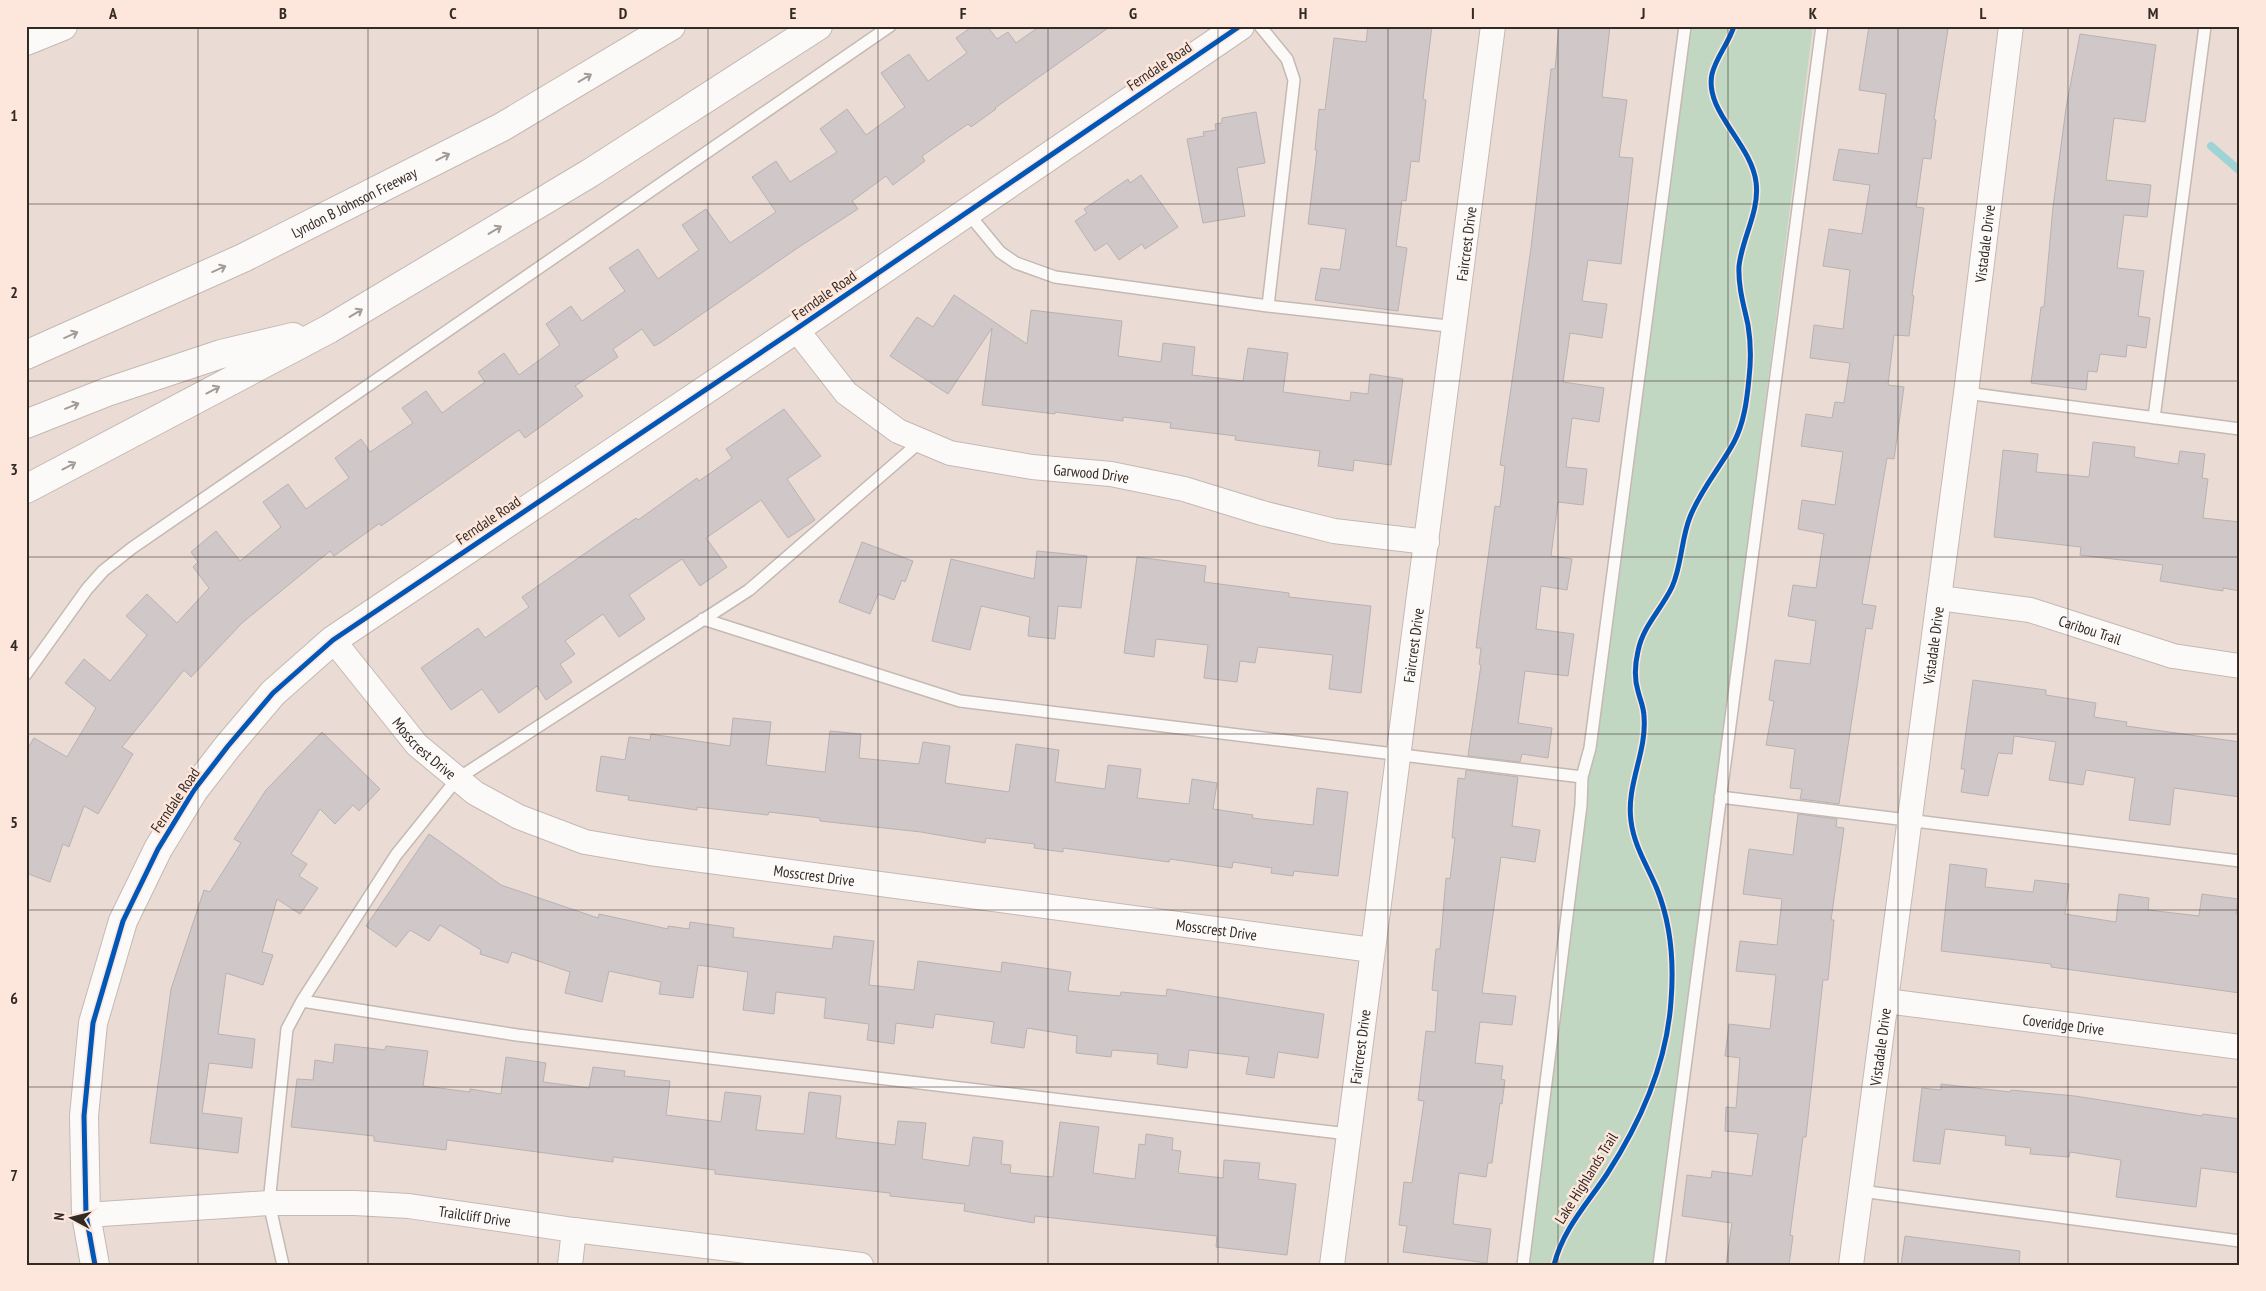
<svg xmlns="http://www.w3.org/2000/svg" width="2266" height="1291" font-family="'PT Sans Narrow',sans-serif">
	<style>
		.green { fill: #c2d7c1 }
		.lines { fill: none; stroke-linecap: round; stroke-linejoin: round }
		.stream { stroke: #9ed4d5; stroke-width: 8 }
		.building { fill: #d0c8c8; stroke: #bab1b2 }
		.service-casing { stroke: #c4b9b3; stroke-width: 14 }
		.minor-casing { stroke: #c4b9b3; stroke-width: 26 }
		.tertiary-casing { stroke: #c4b9b3; stroke-width: 30 }
		.secondary-casing { stroke: #c4b9b3; stroke-width: 30 }
		.motorway-casing { stroke: #c4b9b3; stroke-width: 30 }
		.service { stroke: #fcfaf9; stroke-width: 11 }
		.minor { stroke: #fcfaf9; stroke-width: 24 }
		.tertiary { stroke: #fcfaf9; stroke-width: 28 }
		.secondary { stroke: #fcfaf9; stroke-width: 28 }
		.motorway { stroke: #fcfaf9; stroke-width: 28 }
		.cycleway-casing { stroke: #fde6db; stroke-width: 8 }
		.cycleway { stroke: #0057b8; stroke-width: 5 }
		.oneway { stroke: #a29c99 }
		.grid { fill: none; stroke: #342a24; stroke-width: 1; stroke-opacity: 0.55 }
		.labels { text-anchor: middle; dominant-baseline: central; stroke-width: 5; stroke-linejoin: round; paint-order: stroke }
		.street-label { font-size: 15px; fill: #342a24; stroke: #fde6db }
		.neatline { fill: none; stroke: #342a24; stroke-width: 2 }
		.grid-label { font-size: 16px; text-anchor: middle; font-weight: bold; fill: #342a24 }
	</style>
	<rect width="100%" height="100%" fill="#eadcd4"/>
	<!-- green -->
	<path class="green" d="M 1683,26 L 1813,26 L 1656,1265 L 1517,1265 Z"/>
	<g class="lines">
		<!-- stream -->
		<path class="stream" d="M 2211,146 L 2240,171"/>
	</g>
	<!-- building -->
	<path class="building" d="M 973,26 L 987,26 L 997,39 L 1008,32 L 1016,43 L 1040,26 L 1111,26 L 995,108 L 996,109 L 971,127 L 968,124 L 922,156 L 925,161 L 893,185 L 886,176 L 852,201 L 858,209 L 799,247 L 660,343 L 654,346 L 642,329 L 613,349 L 618,357 L 575,386 L 583,396 L 525,438 L 519,430 L 381,526 L 380,523 L 334,556 L 330,551 L 242,623 L 191,677 L 184,670 L 122,747 L 133,754 L 98,814 L 84,806 L 69,847 L 63,844 L 50,882 L 26,873 L 26,751 L 34,738 L 67,757 L 96,708 L 65,683 L 84,659 L 110,681 L 147,635 L 126,616 L 147,594 L 177,623 L 209,588 L 193,567 L 198,562 L 191,552 L 216,531 L 240,561 L 281,527 L 263,502 L 288,484 L 306,509 L 349,478 L 335,458 L 361,439 L 370,452 L 413,423 L 402,408 L 426,391 L 442,413 L 485,382 L 478,372 L 504,353 L 519,375 L 560,345 L 546,324 L 571,306 L 582,321 L 625,291 L 609,268 L 638,249 L 658,279 L 699,250 L 682,225 L 706,209 L 730,243 L 776,212 L 752,177 L 776,161 L 790,182 L 837,152 L 820,129 L 847,109 L 866,135 L 905,107 L 881,73 L 909,54 L 928,81 L 967,53 L 956,38 Z
		M 1368,26 L 1432,26 L 1423,99 L 1426,100 L 1419,162 L 1411,161 L 1406,201 L 1402,200 L 1396,246 L 1407,248 L 1398,311 L 1315,300 L 1321,268 L 1340,270 L 1346,229 L 1308,224 L 1317,150 L 1315,150 L 1319,109 L 1325,110 L 1334,38 L 1366,42 Z
		M 1559,26 L 1610,26 L 1602,97 L 1627,100 L 1619,157 L 1633,158 L 1621,264 L 1588,260 L 1582,301 L 1607,304 L 1602,338 L 1570,333 L 1563,382 L 1604,388 L 1599,422 L 1572,418 L 1566,467 L 1587,469 L 1583,505 L 1558,502 L 1551,556 L 1572,559 L 1567,590 L 1541,586 L 1536,629 L 1574,634 L 1568,676 L 1525,671 L 1518,723 L 1552,728 L 1548,758 L 1522,754 L 1520,762 L 1468,756 L 1481,665 L 1479,664 L 1481,648 L 1476,648 L 1481,609 L 1495,506 L 1500,507 L 1505,466 L 1500,465 L 1531,248 L 1551,69 L 1555,69 Z
		M 1869,26 L 1930,26 L 1948,29 L 1934,119 L 1936,120 L 1931,159 L 1923,158 L 1916,207 L 1924,208 L 1912,295 L 1914,296 L 1909,336 L 1894,335 L 1888,385 L 1904,387 L 1894,459 L 1887,458 L 1862,604 L 1876,606 L 1872,629 L 1866,628 L 1839,804 L 1800,799 L 1802,789 L 1790,788 L 1795,749 L 1766,745 L 1774,701 L 1769,700 L 1775,660 L 1810,664 L 1816,621 L 1788,616 L 1793,585 L 1816,588 L 1824,534 L 1798,529 L 1802,500 L 1835,505 L 1843,452 L 1801,446 L 1806,414 L 1832,418 L 1835,402 L 1844,403 L 1850,363 L 1810,358 L 1814,325 L 1843,329 L 1850,270 L 1823,266 L 1829,229 L 1862,234 L 1870,185 L 1833,180 L 1839,149 L 1878,154 L 1886,94 L 1859,90 Z
		M 2080,34 L 2156,45 L 2145,122 L 2114,118 L 2106,180 L 2151,185 L 2147,217 L 2124,215 L 2117,268 L 2144,271 L 2138,316 L 2150,318 L 2146,348 L 2127,345 L 2126,357 L 2100,354 L 2097,372 L 2088,371 L 2086,390 L 2031,383 L 2041,307 L 2044,307 L 2053,207 L 2066,108 Z
		M 1256,112 L 1265,163 L 1237,168 L 1245,216 L 1203,223 L 1187,139 L 1204,136 L 1203,132 L 1216,130 L 1215,124 L 1222,123 L 1222,118 Z
		M 1141,175 L 1178,227 L 1145,249 L 1142,244 L 1119,260 L 1107,243 L 1095,251 L 1075,221 L 1087,213 L 1084,209 L 1128,179 L 1130,183 Z
		M 954,295 L 1027,344 L 1031,310 L 1122,321 L 1118,356 L 1161,362 L 1163,343 L 1195,347 L 1192,375 L 1243,381 L 1248,348 L 1288,353 L 1283,392 L 1350,401 L 1351,392 L 1368,394 L 1370,374 L 1403,379 L 1391,465 L 1354,460 L 1353,471 L 1318,466 L 1320,451 L 1235,440 L 1236,436 L 1170,428 L 1171,423 L 1123,417 L 1123,421 L 1055,412 L 1055,414 L 982,405 L 992,328 L 948,394 L 890,356 L 917,317 L 933,327 Z
		M 784,409 L 821,456 L 787,479 L 815,520 L 788,538 L 761,500 L 706,538 L 727,567 L 700,586 L 682,559 L 629,595 L 645,619 L 619,637 L 603,614 L 565,641 L 575,654 L 560,664 L 572,682 L 546,700 L 537,686 L 499,713 L 482,689 L 451,710 L 421,668 L 478,628 L 485,638 L 529,607 L 522,597 L 636,518 L 638,520 L 697,478 L 699,481 L 732,458 L 726,449 Z
		M 2093,442 L 2135,447 L 2134,457 L 2178,464 L 2180,451 L 2205,454 L 2202,478 L 2208,479 L 2203,518 L 2240,522 L 2240,591 L 2223,588 L 2223,591 L 2160,581 L 2163,565 L 2080,555 L 2081,547 L 1994,537 L 2003,450 L 2038,454 L 2036,472 L 2089,477 Z
		M 862,542 L 913,561 L 905,582 L 902,580 L 894,600 L 878,594 L 870,614 L 839,602 Z
		M 1037,551 L 1087,556 L 1081,608 L 1058,606 L 1055,639 L 1028,636 L 1030,617 L 981,606 L 970,650 L 932,641 L 951,559 L 1034,579 Z
		M 1137,557 L 1206,566 L 1204,582 L 1289,593 L 1289,597 L 1371,606 L 1361,693 L 1329,689 L 1333,655 L 1258,647 L 1255,663 L 1240,661 L 1237,682 L 1204,678 L 1208,645 L 1156,639 L 1154,657 L 1124,653 Z
		M 1973,680 L 2046,690 L 2046,695 L 2096,703 L 2094,717 L 2127,722 L 2126,726 L 2240,742 L 2240,797 L 2174,788 L 2170,825 L 2129,820 L 2135,778 L 2086,770 L 2083,785 L 2049,780 L 2056,742 L 2014,736 L 2012,754 L 1998,753 L 1988,796 L 1961,792 L 1965,769 L 1961,769 Z
		M 733,718 L 771,722 L 766,765 L 825,772 L 830,731 L 861,734 L 859,758 L 919,764 L 923,742 L 950,746 L 945,783 L 1009,792 L 1016,744 L 1059,750 L 1055,782 L 1105,789 L 1108,765 L 1141,769 L 1137,798 L 1189,804 L 1192,779 L 1217,783 L 1213,809 L 1253,815 L 1252,818 L 1313,825 L 1317,788 L 1348,792 L 1338,876 L 1294,871 L 1293,876 L 1271,873 L 1272,868 L 1233,862 L 1232,868 L 1170,859 L 1169,862 L 1063,848 L 1063,852 L 1034,848 L 1035,844 L 986,838 L 985,843 L 921,832 L 820,821 L 820,818 L 769,812 L 768,815 L 697,807 L 697,810 L 628,800 L 629,796 L 596,791 L 601,756 L 625,760 L 629,737 L 650,740 L 651,734 L 730,746 Z
		M 322,732 L 380,789 L 359,811 L 353,805 L 335,824 L 320,809 L 291,854 L 307,864 L 299,876 L 318,888 L 300,914 L 277,899 L 262,952 L 273,955 L 263,985 L 226,973 L 218,1034 L 255,1039 L 252,1068 L 209,1063 L 202,1113 L 242,1118 L 238,1153 L 150,1143 L 171,989 L 204,890 L 210,892 L 241,843 L 234,839 L 266,790 Z
		M 1466,770 L 1518,777 L 1512,826 L 1540,830 L 1535,862 L 1501,857 L 1482,993 L 1516,996 L 1512,1025 L 1480,1022 L 1475,1063 L 1503,1066 L 1501,1079 L 1505,1080 L 1502,1104 L 1500,1103 L 1492,1163 L 1488,1163 L 1486,1177 L 1459,1173 L 1453,1224 L 1491,1229 L 1487,1263 L 1403,1252 L 1407,1226 L 1399,1225 L 1404,1182 L 1412,1183 L 1424,1101 L 1418,1100 L 1426,1031 L 1435,1032 L 1438,991 L 1432,990 L 1436,949 L 1440,949 L 1446,878 L 1450,879 L 1455,838 L 1452,838 L 1458,778 L 1465,779 Z
		M 1798,814 L 1837,819 L 1836,827 L 1844,828 L 1831,920 L 1834,920 L 1828,980 L 1823,980 L 1806,1137 L 1803,1137 L 1790,1235 L 1793,1236 L 1789,1265 L 1726,1265 L 1732,1223 L 1682,1216 L 1687,1175 L 1711,1178 L 1712,1171 L 1752,1176 L 1758,1134 L 1725,1131 L 1726,1107 L 1736,1108 L 1740,1058 L 1725,1056 L 1729,1024 L 1770,1029 L 1776,975 L 1736,971 L 1740,941 L 1777,945 L 1782,899 L 1743,894 L 1749,849 L 1793,855 Z
		M 429,834 L 501,885 L 598,918 L 599,914 L 668,929 L 668,926 L 689,929 L 690,922 L 734,928 L 733,937 L 832,949 L 834,936 L 874,941 L 869,985 L 914,990 L 918,961 L 1001,972 L 1002,962 L 1071,972 L 1068,991 L 1120,996 L 1121,992 L 1166,996 L 1167,989 L 1324,1014 L 1318,1058 L 1278,1052 L 1274,1078 L 1246,1074 L 1249,1057 L 1189,1050 L 1187,1068 L 1157,1064 L 1158,1054 L 1112,1050 L 1111,1057 L 1076,1053 L 1077,1036 L 1027,1028 L 1024,1048 L 991,1043 L 994,1022 L 935,1014 L 933,1028 L 896,1023 L 894,1044 L 867,1040 L 869,1024 L 824,1018 L 826,998 L 776,992 L 774,1014 L 743,1010 L 748,972 L 698,965 L 693,998 L 659,994 L 661,982 L 609,971 L 602,1002 L 565,993 L 570,972 L 512,952 L 508,963 L 480,954 L 481,950 L 440,925 L 429,941 L 410,930 L 396,947 L 366,926 Z
		M 1950,864 L 1987,869 L 1985,887 L 2033,892 L 2035,880 L 2069,884 L 2065,914 L 2116,922 L 2119,894 L 2149,898 L 2148,910 L 2199,916 L 2202,894 L 2238,899 L 2236,914 L 2240,915 L 2240,993 L 2051,967 L 2051,964 L 1941,951 Z
		M 335,1044 L 385,1050 L 386,1046 L 428,1051 L 423,1086 L 470,1092 L 470,1089 L 501,1094 L 506,1057 L 546,1063 L 543,1082 L 589,1088 L 593,1067 L 625,1071 L 624,1076 L 670,1081 L 666,1115 L 721,1122 L 725,1092 L 761,1096 L 756,1130 L 804,1134 L 809,1092 L 841,1096 L 836,1138 L 895,1145 L 898,1121 L 926,1123 L 922,1159 L 969,1166 L 973,1137 L 1003,1141 L 1001,1164 L 1011,1165 L 1010,1173 L 1053,1177 L 1060,1122 L 1099,1127 L 1093,1173 L 1135,1179 L 1139,1144 L 1145,1145 L 1146,1134 L 1173,1138 L 1172,1150 L 1181,1151 L 1178,1173 L 1223,1178 L 1224,1160 L 1260,1163 L 1258,1179 L 1296,1184 L 1287,1255 L 1216,1247 L 1217,1236 L 1035,1216 L 1034,1223 L 964,1211 L 965,1204 L 890,1196 L 890,1193 L 715,1174 L 715,1170 L 613,1157 L 613,1162 L 447,1140 L 446,1150 L 374,1141 L 374,1136 L 291,1127 L 297,1079 L 313,1080 L 315,1060 L 333,1063 Z
		M 1941,1084 L 2010,1092 L 2011,1090 L 2075,1096 L 2202,1116 L 2203,1114 L 2240,1119 L 2240,1173 L 2201,1168 L 2196,1207 L 2116,1197 L 2121,1160 L 2070,1152 L 2069,1157 L 2030,1154 L 2031,1148 L 2005,1145 L 2006,1136 L 1945,1129 L 1940,1164 L 1913,1161 L 1922,1088 L 1941,1090 Z
		M 1905,1236 L 2020,1251 L 2019,1265 L 1901,1265 Z"/>
	<g class="lines">
		<defs>
			<path id="service" d="M 1260,26 L 1287,59 L 1294,80 L 1268,306
				M 967,212 L 1000,252 L 1016,263 L 1055,277 L 1268,306 L 1457,327
				M 1966,393 L 2240,429
				M 2154,418 L 2205,26
				M 703,619 L 960,701 L 1582,777 L 1581,805 L 1523,1265
				M 26,674 L 87,589 L 103,571 L 132,548 L 890,26
				M 1582,777 L 1590,748 L 1685,26
				M 1720,797 L 2240,861
				M 302,1001 L 517,1035 L 1348,1134
				M 1861,1191 L 2240,1241
				M 283,1265 L 269,1203 L 287,1029 L 302,1001 L 396,855 L 457,779 L 749,590 L 921,441
				M 1659,1265 L 1822,26"/>
			<g id="minor">
				<path id="s1" d="M 796,329 L 846,393 L 898,431 L 950,453 L 1032,467 L 1111,474 L 1184,489 L 1262,513 L 1334,531 L 1427,542"/>
				<path id="s2" d="M 1939,598 L 2030,610 L 2173,656 L 2240,666"/>
				<path id="s3" d="M 333,640 L 417,745 L 475,793 L 519,817 L 585,842 L 650,853 L 1372,950"/>
				<path id="s4" d="M 1886,1001 L 2240,1047"/>
				<path id="s5" d="M 86,1215 L 269,1203 L 355,1203 L 409,1206 L 574,1230 L 861,1265"/>
				<path d="M 570,1265 L 574,1230"/>
				<path id="s6" d="M 1332,1265 C 1383,852 1443,440 1493,26"/>
				<path id="s7" d="M 1851,1265 L 1966,393 L 2011,26"/>
			</g>
			<path id="tertiary" d="M 95,1265 L 86,1215 L 84,1116 L 93,1023 L 123,921 L 158,849 L 194,790 L 228,746 L 273,693 L 333,640 L 796,329 L 1240,26"/>
			<path id="secondary" d="M 26,424 L 107,392 L 221,354 L 293,337
				M 26,489 L 329,329 L 590,173 L 818,26"/>
			<g id="motorway">
				<path d="M 26,41 L 63,26"/>
				<path id="s8" d="M 26,355 L 243,258 L 502,127 L 671,26"/>
			</g>
		</defs>
		<!-- service casing -->
		<use href="#service" class="service-casing"/>
		<!-- minor casing -->
		<use href="#minor" class="minor-casing"/>
		<!-- tertiary casing -->
		<use href="#tertiary" class="tertiary-casing"/>
		<!-- secondary casing -->
		<use href="#secondary" class="secondary-casing"/>
		<!-- motorway casing -->
		<use href="#motorway" class="motorway-casing"/>
		<!-- service -->
		<use href="#service" class="service"/>
		<!-- minor -->
		<use href="#minor" class="minor"/>
		<!-- tertiary -->
		<use href="#tertiary" class="tertiary"/>
		<!-- secondary -->
		<use href="#secondary" class="secondary"/>
		<!-- motorway -->
		<use href="#motorway" class="motorway"/>
		<defs>
			<path id="cycleway" d="M 95,1265 L 86,1215 L 84,1116 L 93,1023 L 123,921 L 158,849 L 194,790 L 228,746 L 273,693 L 333,640 L 796,329 L 1240,26
				M 1554,1265 C 1563,1229 1587,1204 1607,1174 C 1640,1123 1667,1062 1671,1001 C 1674,964 1671,924 1657,889 C 1648,867 1634,846 1631,821 C 1626,785 1647,752 1644,717 C 1644,707 1640,700 1638,691 C 1634,678 1635,664 1638,651 C 1643,626 1661,610 1672,587 C 1682,565 1681,539 1690,517 C 1701,489 1720,468 1734,442 C 1744,423 1747,400 1749,378 C 1751,361 1751,343 1748,325 C 1744,306 1738,287 1739,266 C 1742,238 1760,211 1756,182 C 1751,143 1704,111 1712,74 C 1716,57 1729,43 1734,26"/>
		</defs>
		<!-- cycleway casing -->
		<use href="#cycleway" class="cycleway-casing"/>
		<!-- cycleway -->
		<use href="#cycleway" class="cycleway"/>
	</g>
	<!-- one-way arrows -->
	<defs><path id="oneway-shaft" d="M-6 0H5M1.5-3L5.5 0L1.5 3" fill="none" stroke-width="1.6" stroke-linecap="round" stroke-linejoin="round" transform="scale(1.25)"/></defs>
	<g class="oneway">
		<use href="#oneway-shaft" transform="translate(585 78) rotate(-31)"/>
		<use href="#oneway-shaft" transform="translate(443 157) rotate(-27)"/>
		<use href="#oneway-shaft" transform="translate(495 230) rotate(-31)"/>
		<use href="#oneway-shaft" transform="translate(219 269) rotate(-24)"/>
		<use href="#oneway-shaft" transform="translate(356 313) rotate(-31)"/>
		<use href="#oneway-shaft" transform="translate(71 335) rotate(-24)"/>
		<use href="#oneway-shaft" transform="translate(213 390) rotate(-28)"/>
		<use href="#oneway-shaft" transform="translate(72 406) rotate(-22)"/>
		<use href="#oneway-shaft" transform="translate(69 466) rotate(-28)"/>
	</g>
	<!-- grid -->
	<path class="grid" d="M 198,26 L 198,1265M 368,26 L 368,1265M 538,26 L 538,1265M 708,26 L 708,1265M 878,26 L 878,1265M 1048,26 L 1048,1265M 1218,26 L 1218,1265M 1388,26 L 1388,1265M 1558,26 L 1558,1265M 1728,26 L 1728,1265M 1898,26 L 1898,1265M 2068,26 L 2068,1265M 26,204 L 2240,204M 26,381 L 2240,381M 26,557 L 2240,557M 26,734 L 2240,734M 26,910 L 2240,910M 26,1087 L 2240,1087"/>
	<g class="labels">
		<!-- street labels -->
		<g class="street-label">
			<text transform="translate(1159 66) rotate(-34)">Ferndale Road</text>
			<text stroke="none"><textPath href="#s8" startOffset="362">Lyndon B Johnson Freeway</textPath></text>
			<text stroke="none"><textPath href="#s6" startOffset="1030">Faircrest Drive</textPath></text>
			<text stroke="none"><textPath href="#s7" startOffset="1030">Vistadale Drive</textPath></text>
			<text transform="translate(824 295) rotate(-35)">Ferndale Road</text>
			<text stroke="none"><textPath href="#s1" startOffset="345">Garwood Drive</textPath></text>
			<text transform="translate(488 520) rotate(-34)">Ferndale Road</text>
			<text stroke="none"><textPath href="#s2" startOffset="155">Caribou Trail</textPath></text>
			<text stroke="none"><textPath href="#s6" startOffset="625">Faircrest Drive</textPath></text>
			<text stroke="none"><textPath href="#s7" startOffset="625">Vistadale Drive</textPath></text>
			<text stroke="none"><textPath href="#s3" startOffset="142">Mosscrest Drive</textPath></text>
			<text transform="translate(175 800) rotate(-56)">Ferndale Road</text>
			<text stroke="none"><textPath href="#s3" startOffset="562">Mosscrest Drive</textPath></text>
			<text stroke="none"><textPath href="#s3" startOffset="968">Mosscrest Drive</textPath></text>
			<text stroke="none"><textPath href="#s4" startOffset="179">Coveridge Drive</textPath></text>
			<text stroke="none"><textPath href="#s6" startOffset="220">Faircrest Drive</textPath></text>
			<text stroke="none"><textPath href="#s7" startOffset="220">Vistadale Drive</textPath></text>
			<text transform="translate(1586 1178) rotate(-58)">Lake Highlands Trail</text>
			<text stroke="none"><textPath href="#s5" startOffset="390">Trailcliff Drive</textPath></text>
		</g>
	</g>
	<!-- border -->
	<rect width="2266" height="1291" fill="none" stroke="#fde6db" stroke-width="55"/>
	<!-- north arrow -->
	<g transform="translate(72 1218) rotate(277)" stroke="#fde6db" stroke-width="4" paint-order="stroke">
	<path d="M0-4L9 19L0 12L-9 19Z" fill="#342a24"/>
	<text y="-8" font-size="14" font-weight="bold" text-anchor="middle" fill="#342a24">N</text>
	</g>
	<rect x="28" y="28" width="2210" height="1236" class="neatline"/>
	<g class="grid-label">
		<text x="113" y="19">A</text>
		<text x="283" y="19">B</text>
		<text x="453" y="19">C</text>
		<text x="623" y="19">D</text>
		<text x="793" y="19">E</text>
		<text x="963" y="19">F</text>
		<text x="1133" y="19">G</text>
		<text x="1303" y="19">H</text>
		<text x="1473" y="19">I</text>
		<text x="1643" y="19">J</text>
		<text x="1813" y="19">K</text>
		<text x="1983" y="19">L</text>
		<text x="2153" y="19">M</text>
		<text x="14" y="121">1</text>
		<text x="14" y="298">2</text>
		<text x="14" y="475">3</text>
		<text x="14" y="651">4</text>
		<text x="14" y="828">5</text>
		<text x="14" y="1004">6</text>
		<text x="14" y="1181">7</text>
	</g>
</svg>
